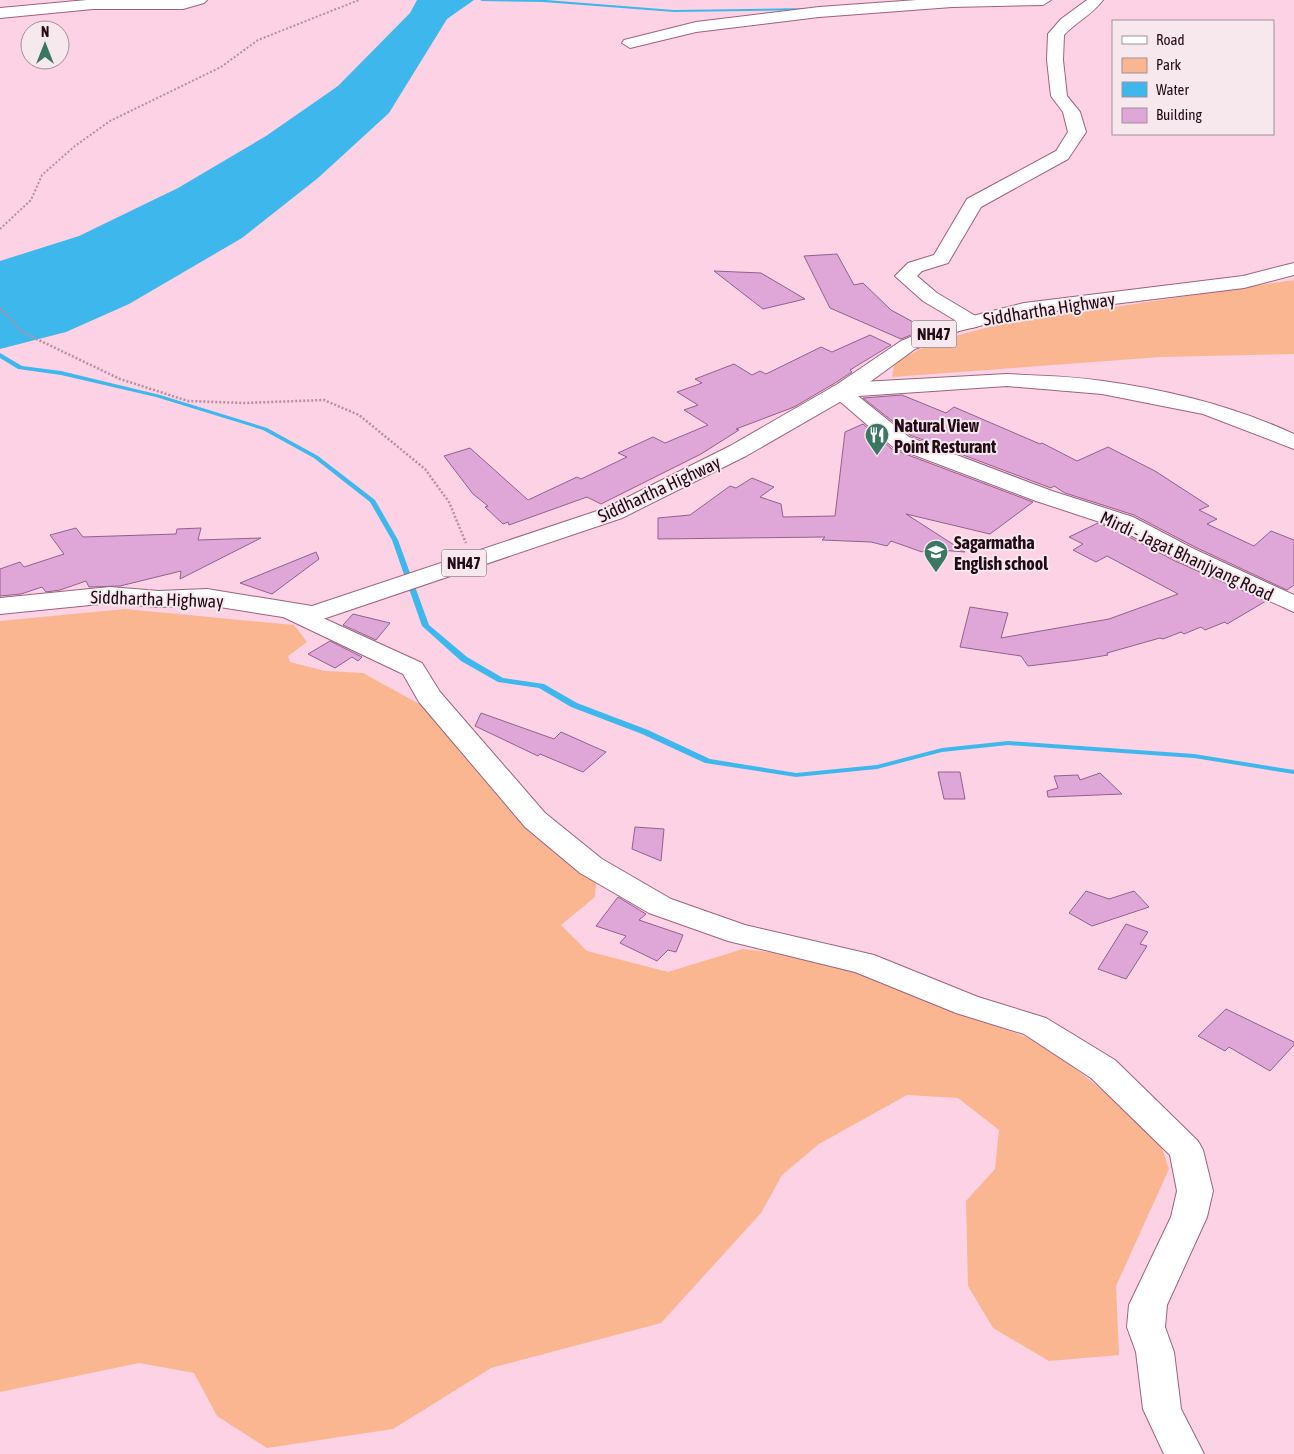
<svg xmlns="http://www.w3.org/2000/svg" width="1294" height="1454" font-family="'Asap Condensed',sans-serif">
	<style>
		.green { fill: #fab690 }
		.water { fill: #3eb8ec }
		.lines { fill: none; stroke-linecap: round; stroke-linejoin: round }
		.stream { fill: #3eb8ec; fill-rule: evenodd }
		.building { fill: #dfa7d8; stroke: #92608d }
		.minor-casing { stroke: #9f607e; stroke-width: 2 }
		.highway-casing { stroke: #9f607e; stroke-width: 2 }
		.path-far1 { stroke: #b48f9f; stroke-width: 2; stroke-dasharray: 2 2; stroke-linecap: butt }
		.path { stroke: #b48f9f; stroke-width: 2.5; stroke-dasharray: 2 2; stroke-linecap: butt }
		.minor { fill: #fff; fill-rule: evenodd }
		.highway { fill: #fff; fill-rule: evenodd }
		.labels { text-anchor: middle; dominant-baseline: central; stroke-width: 4; stroke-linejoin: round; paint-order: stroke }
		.shield { fill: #f7e8ee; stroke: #624d57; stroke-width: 1 }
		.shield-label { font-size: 16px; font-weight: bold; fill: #220a16 }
		.street-label { font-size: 18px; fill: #220a16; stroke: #f7e8ee }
		.poi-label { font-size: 18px; font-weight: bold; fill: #220a16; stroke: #f7e8ee; text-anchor: start }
	</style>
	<rect width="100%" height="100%" fill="#fdd2e4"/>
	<!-- green -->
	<path class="green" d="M 1294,280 L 1294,354 L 1161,357 L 892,377 L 895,362 L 936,341 L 1001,324 Z
		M 125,609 L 294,625 L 307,642 L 288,656 L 290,662 L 325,671 L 363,673 L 421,705 L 526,825 L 596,882 L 595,897 L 561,925 L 587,951 L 668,972 L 743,949 L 820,958 L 1044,1044 L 1140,1120 L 1159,1139 L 1169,1169 L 1116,1286 L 1119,1355 L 1049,1361 L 993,1328 L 968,1286 L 966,1201 L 995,1169 L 999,1130 L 958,1098 L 907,1095 L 819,1144 L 782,1175 L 761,1213 L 661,1323 L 491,1368 L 393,1429 L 267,1448 L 217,1416 L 194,1373 L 139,1363 L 0,1392 L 0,621 Z"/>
	<!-- water -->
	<path class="water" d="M 417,0 L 474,0 L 447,19 L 389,113 L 318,178 L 242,238 L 129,304 L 66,332 L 0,349 L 0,261 L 79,236 L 178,188 L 266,136 L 338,86 L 410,13 Z"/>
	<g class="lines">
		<!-- stream -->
		<path class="stream" d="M 480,0 L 546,0 L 674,10 L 810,8 L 812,9 L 810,10 L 674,12 L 543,2 L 482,1 Z
			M 0,353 L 22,366 L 61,371 L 160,395 L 267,428 L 318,456 L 375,500 L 398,540 L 429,625 L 467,657 L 503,678 L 544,684 L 577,703 L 648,730 L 710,759 L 796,773 L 877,765 L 942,748 L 1008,741 L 1194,754 L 1294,770 L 1294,774 L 1194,758 L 1008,745 L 942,752 L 877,769 L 796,777 L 705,763 L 642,734 L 571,707 L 539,688 L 498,682 L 461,661 L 422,626 L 392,540 L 370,502 L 314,458 L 263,430 L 156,397 L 61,375 L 18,369 L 0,358 Z"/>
	</g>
	<!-- building -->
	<path class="building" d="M 837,254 L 854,285 L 863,283 L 891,310 L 926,329 L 901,339 L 830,308 L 804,256 Z
		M 714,271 L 761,273 L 805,299 L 763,309 Z
		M 870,335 L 891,345 L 850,370 L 852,372 L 835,383 L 794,407 L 736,429 L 739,430 L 701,454 L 601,504 L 587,497 L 509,525 L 508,522 L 503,524 L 485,507 L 488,506 L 473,494 L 444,456 L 470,448 L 528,500 L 577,477 L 581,479 L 627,457 L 618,453 L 653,437 L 665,443 L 708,425 L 684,410 L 698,405 L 677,392 L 702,383 L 695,379 L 734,364 L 752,375 L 760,371 L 766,374 L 821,347 L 832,352 Z
		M 902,395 L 946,413 L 954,407 L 1040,444 L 1042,443 L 1077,461 L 1108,447 L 1155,471 L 1209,506 L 1199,510 L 1217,519 L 1207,524 L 1254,546 L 1271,531 L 1294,540 L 1294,585 L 1287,590 L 1195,547 L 1134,515 L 1065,493 L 1054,486 L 1051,488 L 910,435 L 863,398 Z
		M 863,424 L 892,449 L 1033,502 L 990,534 L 906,514 L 965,552 L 927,549 L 922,552 L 891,541 L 887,546 L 871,542 L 822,540 L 825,537 L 658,539 L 658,518 L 690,515 L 730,486 L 736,488 L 752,478 L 774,487 L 760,497 L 781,504 L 783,517 L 835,516 L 845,432 Z
		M 1098,523 L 1114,529 L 1175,561 L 1266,601 L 1227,624 L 1225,622 L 1205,630 L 1201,627 L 1184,634 L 1181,632 L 1163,639 L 1160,638 L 1107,653 L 1108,655 L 1078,660 L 1028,666 L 1021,656 L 960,647 L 970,607 L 1008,613 L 1001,638 L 1109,619 L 1178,594 L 1107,556 L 1096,562 L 1073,550 L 1083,544 L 1069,537 Z
		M 76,528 L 83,537 L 176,534 L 177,529 L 201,528 L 198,540 L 261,538 L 180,579 L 181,571 L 120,586 L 89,587 L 86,581 L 60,590 L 46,592 L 42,587 L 21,594 L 0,596 L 0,569 L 20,562 L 24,567 L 64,554 L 50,535 Z
		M 316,552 L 319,559 L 272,594 L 240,583 Z
		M 353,614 L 390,623 L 376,640 L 343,625 Z
		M 330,641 L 362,657 L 358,661 L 352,657 L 335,668 L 308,654 Z
		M 481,713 L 554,739 L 561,732 L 606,752 L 583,772 L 540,754 L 538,756 L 475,726 Z
		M 938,772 L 960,772 L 965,799 L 944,799 Z
		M 1100,773 L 1122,794 L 1048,797 L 1047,791 L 1058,788 L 1054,776 L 1078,775 L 1080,780 Z
		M 635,827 L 664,829 L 661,861 L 632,849 Z
		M 1086,891 L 1109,899 L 1134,891 L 1149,907 L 1092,926 L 1069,913 Z
		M 618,897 L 646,914 L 639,920 L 683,935 L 676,952 L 668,950 L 657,961 L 620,943 L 626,936 L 596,926 Z
		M 1126,924 L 1148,932 L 1140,944 L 1147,946 L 1126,979 L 1098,969 Z
		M 1226,1009 L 1294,1042 L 1294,1045 L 1270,1071 L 1229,1047 L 1225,1051 L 1198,1036 Z"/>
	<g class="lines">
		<defs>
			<path id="minor" d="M 87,0 L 207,0 L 204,3 L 183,9 L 93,9 L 0,18 L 0,8 Z
				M 917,0 L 1051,0 L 1043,5 L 952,7 L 819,17 L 696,32 L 630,48 L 622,43 L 624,40 L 696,22 L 819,7 Z
				M 1087,0 L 1103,0 C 1092,15 1076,22 1064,35 L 1063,60 L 1067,96 L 1080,112 L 1086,132 L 1068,159 L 981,207 L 948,263 L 922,271 L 917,276 L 937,293 L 979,318 L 982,322 L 979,326 L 972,328 L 965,326 L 923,301 L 895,276 L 908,263 L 934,255 L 967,199 L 1056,151 L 1068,132 L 1063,112 L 1051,96 L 1047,60 L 1048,34 L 1061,19 Z
				M 1007,374 C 1039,376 1071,376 1103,381 C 1169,390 1233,406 1294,434 L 1294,449 L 1203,414 L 1102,394 L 1007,386 L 858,396 L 909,437 L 1052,491 L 1133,517 L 1194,549 L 1294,595 L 1294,612 L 1176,559 L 1115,527 L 1036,501 L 893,447 L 829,392 L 832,387 L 844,383 Z
				M 290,603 L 422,663 L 440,692 L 545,813 L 602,859 L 671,899 L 745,925 L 874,955 L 978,997 L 1046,1018 L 1115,1060 L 1198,1141 L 1203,1150 L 1213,1191 L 1207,1217 L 1167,1305 L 1165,1327 L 1174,1352 L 1181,1409 L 1204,1454 L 1164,1454 L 1143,1409 L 1136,1352 L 1127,1327 L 1129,1305 L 1171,1217 L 1177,1191 L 1170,1155 L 1091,1078 L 1024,1034 L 956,1013 L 855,972 L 728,941 L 649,913 L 580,873 L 525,827 L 419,702 L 403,674 L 281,616 L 277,611 L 281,606 Z"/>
			<path id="highway" d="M 1294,263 L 1294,275 L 1244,288 L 1024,315 L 959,331 L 915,349 L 852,395 L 746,456 L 622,518 L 323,619 L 314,622 L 207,605 L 159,607 L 110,603 L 0,614 L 0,598 L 110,587 L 159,591 L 207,589 L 312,606 L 606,508 L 730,446 L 836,385 L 901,341 L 945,323 L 1024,303 L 1243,276 Z"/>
		</defs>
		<!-- minor casing -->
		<use href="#minor" class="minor-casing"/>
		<!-- highway casing -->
		<use href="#highway" class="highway-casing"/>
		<!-- path-far1 -->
		<path class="path-far1" d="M 0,229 L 31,200 L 42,175 L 75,146 L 110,121 L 221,67 L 258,40 L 359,0"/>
		<!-- path -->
		<path class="path" d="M 0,308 L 22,332 L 120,379 L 188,401 L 244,403 L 324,400 L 359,415 L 425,469 L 449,502 L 466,543"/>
		<!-- minor -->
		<use href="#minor" class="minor"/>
		<!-- highway -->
		<use href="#highway" class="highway"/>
	</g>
	<!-- icons -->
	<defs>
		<symbol id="restaurant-pin" viewBox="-11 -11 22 30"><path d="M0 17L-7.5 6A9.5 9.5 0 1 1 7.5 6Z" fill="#397763" stroke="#f7e8ee"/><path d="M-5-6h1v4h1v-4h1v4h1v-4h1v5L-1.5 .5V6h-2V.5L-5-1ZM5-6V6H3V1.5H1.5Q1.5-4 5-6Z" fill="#fff"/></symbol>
		<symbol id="school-pin" viewBox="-11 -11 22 30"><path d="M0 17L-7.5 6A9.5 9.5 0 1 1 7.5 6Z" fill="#397763" stroke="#f7e8ee"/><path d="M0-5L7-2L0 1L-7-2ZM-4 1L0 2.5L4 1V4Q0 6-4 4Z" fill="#fff"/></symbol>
	</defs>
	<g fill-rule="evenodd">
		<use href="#restaurant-pin" x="863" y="421" width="28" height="38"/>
		<use href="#school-pin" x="922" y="538" width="28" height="38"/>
	</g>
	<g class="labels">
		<!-- shield labels -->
		<g class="shield">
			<rect x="911.5" y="320.5" width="45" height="27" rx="4"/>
			<rect x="441.5" y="549.5" width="45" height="27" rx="4"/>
		</g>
		<g class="shield-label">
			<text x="934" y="334">NH47</text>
			<text x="464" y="563">NH47</text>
		</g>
		<!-- street labels -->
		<g class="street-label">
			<text transform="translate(1049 309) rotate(-9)">Siddhartha Highway</text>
			<text transform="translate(659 489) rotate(-25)">Siddhartha Highway</text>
			<text transform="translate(1187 556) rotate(25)">Mirdi - Jagat Bhanjyang Road</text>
			<text transform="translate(157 599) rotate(2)">Siddhartha Highway</text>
		</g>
		<!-- poi labels -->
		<g class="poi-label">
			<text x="894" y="425">Natural View<tspan x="894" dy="21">Point Resturant</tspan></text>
			<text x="954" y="542">Sagarmatha<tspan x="954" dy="21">English school</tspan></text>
		</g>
	</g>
	<!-- legend -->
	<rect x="1112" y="20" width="162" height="115" fill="#f7e8ee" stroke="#a28f98"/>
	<rect x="1122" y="36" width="25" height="8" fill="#ffffff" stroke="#a28f98"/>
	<text x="1156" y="45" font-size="15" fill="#220a16">Road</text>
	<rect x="1122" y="58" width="25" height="15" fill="#fab690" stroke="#a28f98"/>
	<text x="1156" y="70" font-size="15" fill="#220a16">Park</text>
	<rect x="1122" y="82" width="25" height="15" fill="#3eb8ec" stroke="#a28f98"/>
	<text x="1156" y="95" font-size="15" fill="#220a16">Water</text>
	<rect x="1122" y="108" width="25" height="15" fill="#dfa7d8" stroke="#a28f98"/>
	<text x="1156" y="120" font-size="15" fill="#220a16">Building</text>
	<!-- north arrow -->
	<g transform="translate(45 45)"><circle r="24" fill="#f7e8ee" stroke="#a28f98"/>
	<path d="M0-4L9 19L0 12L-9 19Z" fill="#397763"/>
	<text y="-8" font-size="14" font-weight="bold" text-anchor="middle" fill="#220a16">N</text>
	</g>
</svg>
